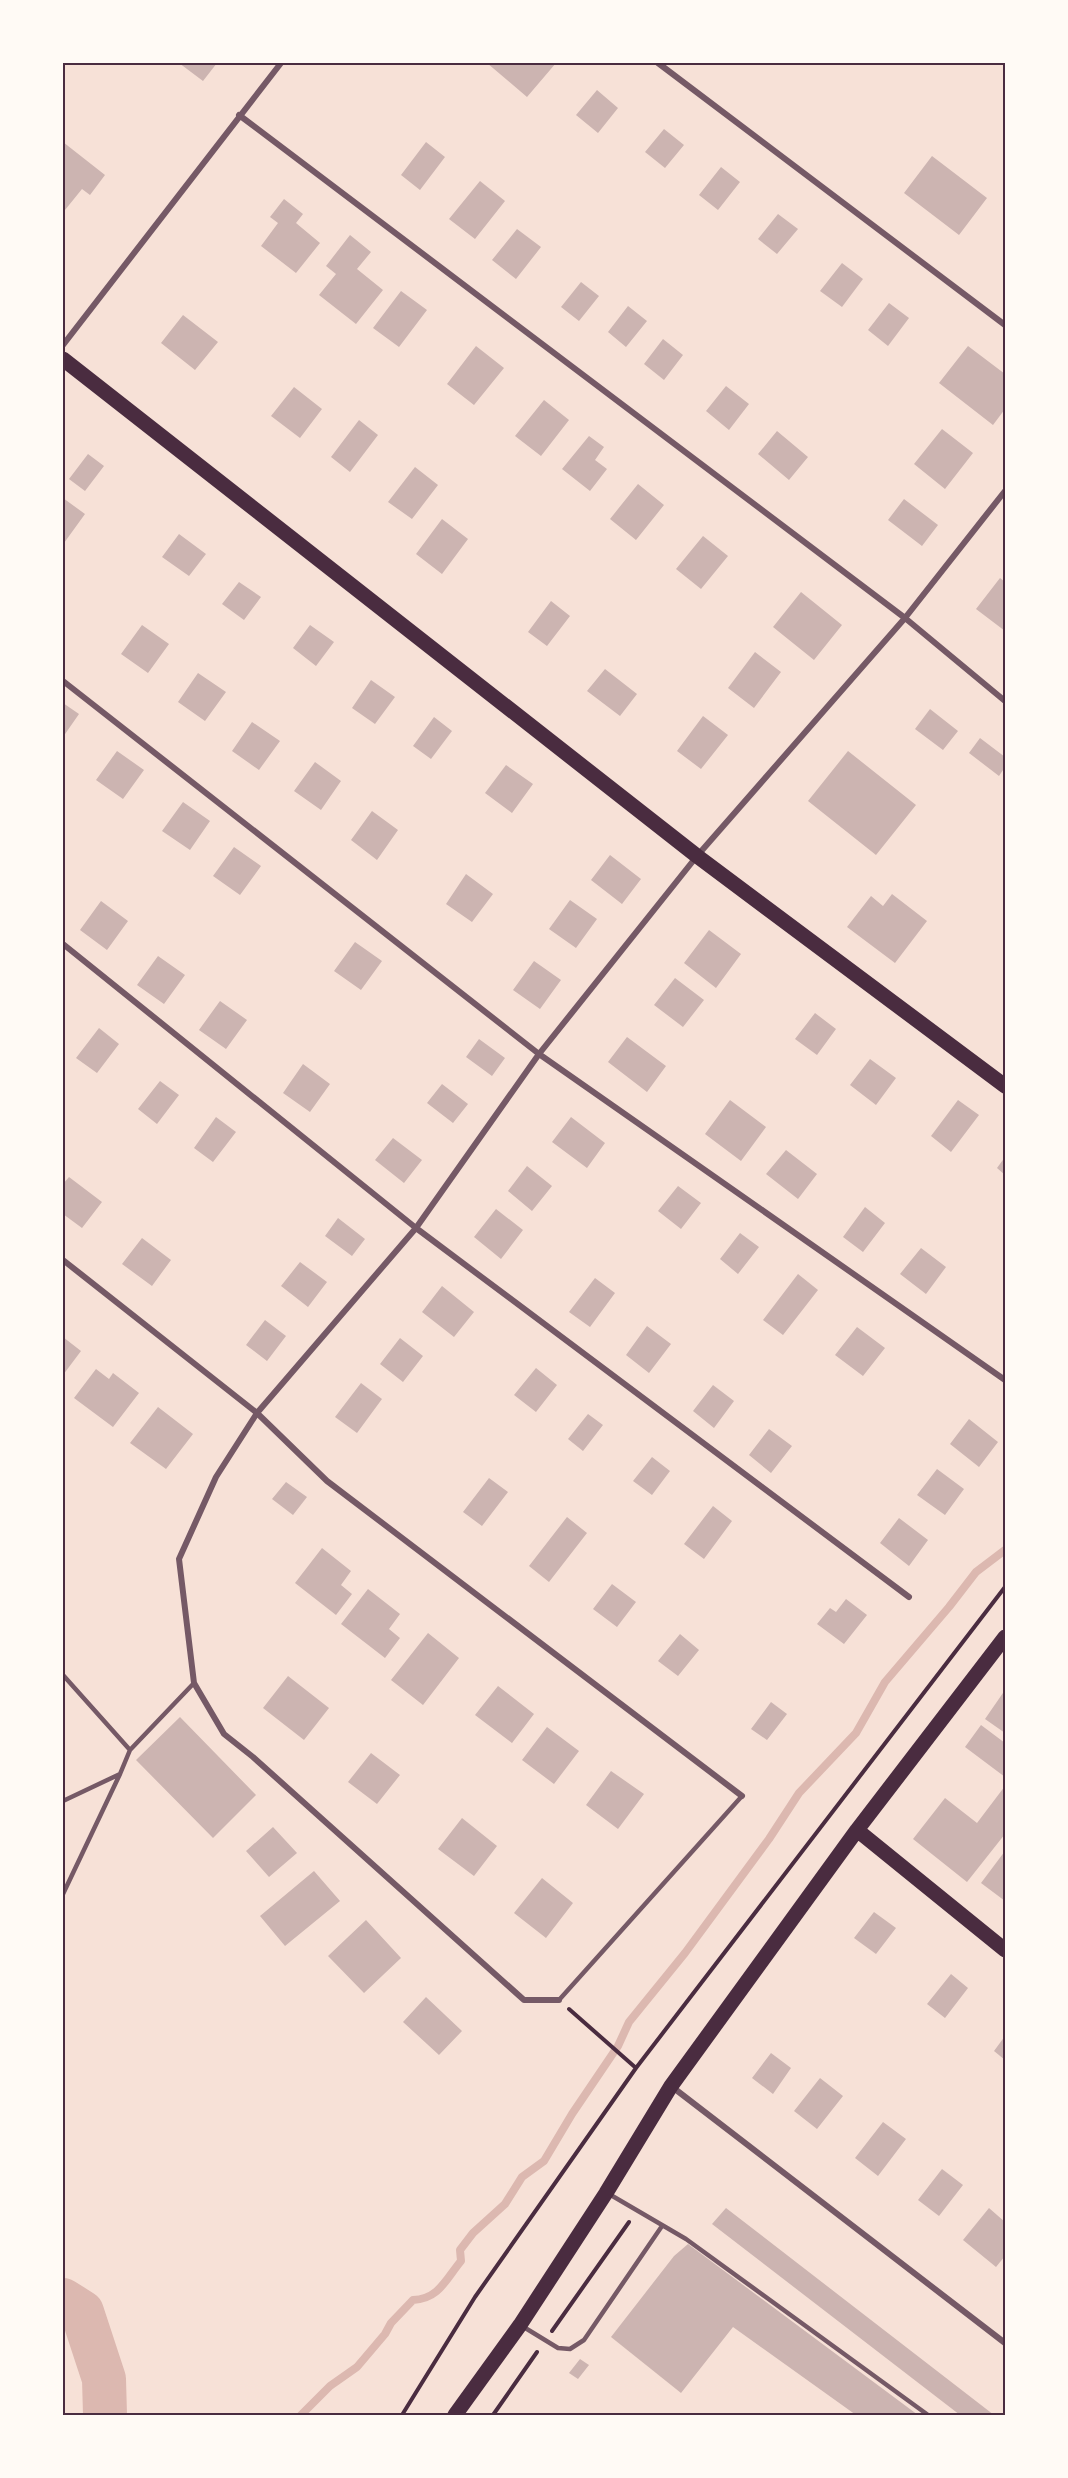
<svg xmlns="http://www.w3.org/2000/svg" width="1068" height="2478" font-family="Mulish,sans-serif">
	<style>
		.lines { fill: none; stroke-linecap: round; stroke-linejoin: round }
		.stream { stroke: #dcb8b0; stroke-width: 8 }
		.river { stroke: #dcb8b0; stroke-width: 44 }
		.building { fill: #ccb4b1 }
		.path { stroke: #4a2c40; stroke-width: 4 }
		.service { stroke: #755966; stroke-width: 4.5 }
		.minor { stroke: #755966; stroke-width: 6 }
		.primary { stroke: #4a2c40; stroke-width: 15 }
		.neatline { fill: none; stroke: #4a2c40; stroke-width: 2 }
	</style>
	<rect width="100%" height="100%" fill="#f7e1d7"/>
	<g class="lines">
		<!-- stream -->
		<path class="stream" d="M 301,2415 L 330,2386 L 357,2367 L 385,2334 L 391,2323 L 413,2300 C 439,2299 446,2279 461,2261 L 460,2250 L 473,2233 L 505,2204 L 522,2177 L 544,2161 L 572,2114 L 618,2046 L 629,2022 L 685,1953 L 769,1839 L 799,1793 L 856,1733 L 885,1682 L 949,1607 L 976,1572 L 1005,1550"/>
		<!-- river -->
		<path class="river" d="M 63,2300 L 82,2312 L 104,2379 L 105,2415"/>
	</g>
	<!-- building -->
	<path class="building" d="M 179,63 L 217,63 L 203,81 Z
		M 487,63 L 556,63 L 527,97 Z
		M 597,90 L 618,108 L 598,133 L 576,115 Z
		M 664,129 L 684,145 L 665,168 L 645,152 Z
		M 63,142 L 105,175 L 90,195 L 82,189 L 65,210 L 63,209 Z
		M 426,142 L 445,157 L 420,190 L 401,175 Z
		M 932,156 L 987,198 L 959,235 L 904,193 Z
		M 721,167 L 740,182 L 718,210 L 699,195 Z
		M 480,181 L 505,201 L 475,239 L 449,219 Z
		M 284,199 L 303,214 L 296,223 L 320,243 L 296,273 L 261,246 L 278,223 L 270,217 Z
		M 778,214 L 798,229 L 777,254 L 758,239 Z
		M 517,229 L 541,247 L 516,279 L 492,260 Z
		M 350,235 L 371,252 L 357,269 L 383,290 L 356,324 L 319,295 L 336,274 L 326,266 Z
		M 842,263 L 863,279 L 842,307 L 820,291 Z
		M 581,282 L 599,296 L 579,321 L 561,307 Z
		M 401,291 L 427,310 L 399,347 L 373,328 Z
		M 889,303 L 909,318 L 888,346 L 868,330 Z
		M 628,306 L 647,321 L 626,347 L 608,332 Z
		M 183,315 L 218,342 L 195,370 L 161,343 Z
		M 663,339 L 683,355 L 664,380 L 644,364 Z
		M 476,346 L 504,368 L 474,405 L 447,384 Z
		M 968,346 L 1005,374 L 1005,409 L 993,425 L 939,383 Z
		M 726,386 L 749,404 L 729,430 L 706,411 Z
		M 294,387 L 322,409 L 300,438 L 271,416 Z
		M 544,400 L 569,420 L 541,456 L 515,436 Z
		M 359,420 L 378,435 L 350,472 L 331,457 Z
		M 942,429 L 973,453 L 945,489 L 914,464 Z
		M 777,431 L 808,457 L 789,480 L 758,454 Z
		M 589,436 L 604,447 L 595,460 L 607,469 L 590,491 L 562,469 Z
		M 88,454 L 104,466 L 85,491 L 69,479 Z
		M 415,467 L 438,485 L 412,519 L 388,502 Z
		M 638,484 L 664,505 L 636,540 L 610,519 Z
		M 63,498 L 85,514 L 64,543 L 63,542 Z
		M 904,499 L 938,525 L 922,546 L 888,520 Z
		M 442,519 L 468,539 L 442,574 L 416,554 Z
		M 179,534 L 206,554 L 189,576 L 162,557 Z
		M 703,536 L 728,556 L 701,589 L 676,569 Z
		M 1000,578 L 1005,582 L 1005,631 L 976,609 Z
		M 239,582 L 261,597 L 244,620 L 222,604 Z
		M 801,592 L 842,625 L 814,660 L 773,627 Z
		M 551,601 L 570,616 L 547,646 L 528,632 Z
		M 142,625 L 169,644 L 148,673 L 121,654 Z
		M 310,625 L 334,642 L 316,666 L 293,648 Z
		M 755,652 L 781,672 L 754,708 L 728,688 Z
		M 605,669 L 637,694 L 620,716 L 587,691 Z
		M 198,673 L 226,692 L 205,721 L 178,702 Z
		M 371,680 L 395,697 L 375,724 L 352,708 Z
		M 63,703 L 79,714 L 63,737 Z
		M 930,709 L 958,731 L 943,750 L 915,729 Z
		M 703,716 L 728,735 L 701,769 L 677,751 Z
		M 434,717 L 452,731 L 431,759 L 413,746 Z
		M 252,722 L 280,741 L 259,770 L 232,751 Z
		M 980,738 L 1005,757 L 1005,767 L 999,776 L 969,753 Z
		M 117,751 L 144,770 L 123,799 L 96,780 Z
		M 848,751 L 916,805 L 876,855 L 808,801 Z
		M 315,762 L 341,781 L 321,810 L 294,791 Z
		M 506,765 L 533,784 L 512,813 L 485,793 Z
		M 183,802 L 210,821 L 190,850 L 162,831 Z
		M 372,811 L 398,830 L 377,860 L 351,840 Z
		M 234,847 L 261,866 L 240,895 L 213,876 Z
		M 610,855 L 641,879 L 622,904 L 591,880 Z
		M 466,874 L 493,894 L 472,922 L 446,904 Z
		M 892,894 L 927,921 L 895,963 L 847,927 L 871,896 L 883,906 Z
		M 570,900 L 597,919 L 576,948 L 549,929 Z
		M 101,901 L 128,921 L 107,950 L 80,930 Z
		M 709,930 L 741,954 L 716,988 L 684,963 Z
		M 355,942 L 382,961 L 361,990 L 334,971 Z
		M 158,956 L 185,975 L 164,1004 L 137,985 Z
		M 534,961 L 561,980 L 540,1009 L 513,990 Z
		M 675,978 L 704,1000 L 683,1027 L 654,1005 Z
		M 220,1001 L 247,1020 L 226,1049 L 199,1030 Z
		M 815,1013 L 836,1029 L 817,1055 L 795,1039 Z
		M 99,1028 L 119,1044 L 97,1073 L 76,1058 Z
		M 627,1037 L 666,1066 L 647,1092 L 608,1062 Z
		M 479,1039 L 505,1058 L 492,1076 L 466,1057 Z
		M 870,1059 L 896,1078 L 876,1105 L 850,1085 Z
		M 303,1064 L 330,1084 L 310,1112 L 283,1093 Z
		M 160,1081 L 179,1095 L 157,1124 L 138,1109 Z
		M 442,1084 L 468,1104 L 453,1123 L 427,1103 Z
		M 730,1100 L 766,1127 L 741,1161 L 705,1134 Z
		M 958,1100 L 979,1115 L 951,1152 L 931,1136 Z
		M 216,1117 L 236,1132 L 213,1162 L 194,1148 Z
		M 571,1117 L 605,1143 L 587,1168 L 552,1142 Z
		M 393,1138 L 422,1160 L 404,1183 L 375,1160 Z
		M 786,1150 L 817,1174 L 798,1199 L 766,1174 Z
		M 1005,1157 L 1005,1175 L 997,1168 Z
		M 527,1166 L 552,1186 L 532,1211 L 508,1191 Z
		M 69,1177 L 102,1202 L 82,1228 L 63,1214 L 63,1184 Z
		M 678,1186 L 701,1203 L 681,1229 L 658,1211 Z
		M 865,1207 L 885,1223 L 863,1252 L 843,1237 Z
		M 496,1209 L 523,1230 L 501,1259 L 474,1237 Z
		M 338,1218 L 365,1239 L 352,1256 L 325,1236 Z
		M 740,1233 L 759,1247 L 738,1274 L 720,1259 Z
		M 142,1238 L 171,1260 L 152,1286 L 122,1264 Z
		M 921,1248 L 946,1267 L 926,1294 L 900,1274 Z
		M 300,1262 L 327,1282 L 308,1307 L 281,1286 Z
		M 798,1274 L 818,1290 L 783,1335 L 763,1320 Z
		M 595,1278 L 615,1293 L 590,1327 L 569,1312 Z
		M 442,1286 L 474,1312 L 454,1337 L 422,1312 Z
		M 265,1320 L 286,1336 L 267,1361 L 246,1345 Z
		M 647,1326 L 671,1344 L 649,1373 L 626,1355 Z
		M 857,1327 L 885,1348 L 863,1376 L 835,1355 Z
		M 63,1337 L 81,1351 L 63,1375 Z
		M 400,1338 L 423,1356 L 403,1382 L 380,1364 Z
		M 536,1368 L 557,1385 L 536,1412 L 514,1395 Z
		M 96,1369 L 109,1379 L 113,1373 L 139,1393 L 113,1427 L 74,1398 Z
		M 361,1383 L 382,1399 L 357,1433 L 335,1417 Z
		M 713,1385 L 734,1401 L 714,1428 L 693,1411 Z
		M 158,1407 L 193,1434 L 166,1469 L 130,1443 Z
		M 588,1414 L 603,1425 L 583,1451 L 568,1439 Z
		M 969,1419 L 998,1442 L 979,1467 L 950,1444 Z
		M 769,1429 L 792,1446 L 771,1473 L 749,1455 Z
		M 652,1457 L 670,1471 L 652,1495 L 633,1481 Z
		M 937,1469 L 964,1489 L 945,1515 L 917,1495 Z
		M 489,1478 L 508,1492 L 482,1526 L 463,1512 Z
		M 286,1482 L 307,1497 L 293,1515 L 272,1499 Z
		M 713,1506 L 732,1521 L 704,1559 L 684,1544 Z
		M 567,1517 L 587,1533 L 549,1582 L 529,1566 Z
		M 899,1518 L 928,1540 L 909,1566 L 880,1543 Z
		M 322,1548 L 351,1571 L 341,1585 L 352,1594 L 336,1615 L 295,1583 Z
		M 612,1584 L 636,1602 L 617,1627 L 593,1609 Z
		M 368,1589 L 400,1614 L 389,1629 L 400,1638 L 385,1658 L 341,1624 Z
		M 846,1599 L 867,1615 L 844,1644 L 817,1624 L 830,1608 L 836,1612 Z
		M 428,1633 L 459,1658 L 423,1705 L 391,1680 Z
		M 680,1634 L 699,1650 L 678,1676 L 658,1661 Z
		M 288,1676 L 329,1708 L 304,1740 L 263,1708 Z
		M 498,1686 L 534,1714 L 512,1743 L 475,1715 Z
		M 1005,1690 L 1005,1733 L 985,1719 Z
		M 771,1702 L 787,1714 L 767,1740 L 751,1729 Z
		M 180,1717 L 256,1795 L 213,1838 L 136,1760 Z
		M 981,1725 L 1005,1743 L 1005,1777 L 965,1747 Z
		M 547,1727 L 579,1751 L 554,1784 L 522,1760 Z
		M 371,1753 L 400,1775 L 377,1804 L 348,1782 Z
		M 611,1771 L 644,1794 L 618,1829 L 586,1805 Z
		M 1005,1786 L 1005,1834 L 967,1882 L 913,1839 L 945,1798 L 977,1823 Z
		M 462,1818 L 497,1846 L 474,1876 L 438,1849 Z
		M 273,1827 L 297,1853 L 269,1877 L 246,1851 Z
		M 1005,1851 L 1005,1901 L 981,1883 Z
		M 314,1871 L 340,1901 L 285,1946 L 260,1916 Z
		M 542,1878 L 573,1903 L 546,1938 L 514,1913 Z
		M 874,1912 L 896,1928 L 876,1954 L 854,1938 Z
		M 366,1920 L 401,1958 L 364,1993 L 328,1956 Z
		M 951,1974 L 968,1988 L 945,2018 L 927,2004 Z
		M 426,1997 L 462,2031 L 439,2055 L 403,2022 Z
		M 1005,2036 L 1005,2060 L 994,2051 Z
		M 771,2053 L 791,2068 L 773,2094 L 752,2078 Z
		M 820,2078 L 843,2096 L 817,2129 L 794,2111 Z
		M 883,2122 L 906,2139 L 878,2176 L 855,2158 Z
		M 942,2169 L 963,2185 L 939,2216 L 918,2200 Z
		M 726,2208 L 994,2415 L 960,2415 L 712,2224 Z
		M 989,2208 L 1005,2222 L 1005,2256 L 996,2267 L 963,2240 Z
		M 688,2244 L 918,2415 L 856,2415 L 733,2327 L 681,2393 L 611,2337 L 674,2256 Z
		M 580,2359 L 589,2365 L 578,2379 L 569,2373 Z"/>
	<g class="lines">
		<!-- path -->
		<path class="path" d="M 569,2009 L 636,2068
			M 552,2331 L 629,2222
			M 402,2415 L 475,2297 L 636,2068 L 1005,1587
			M 493,2415 L 537,2352"/>
		<!-- service -->
		<path class="service" d="M 63,1675 L 130,1750
			M 63,1801 L 120,1774 L 130,1750 L 194,1683
			M 63,1894 L 120,1774
			M 559,2000 L 742,1796
			M 609,2194 L 686,2239 L 928,2415
			M 522,2326 L 558,2348 L 570,2349 L 584,2340 L 662,2226"/>
		<!-- minor -->
		<path class="minor" d="M 658,63 L 1005,325
			M 239,115 L 905,618 L 1005,701
			M 63,345 L 281,63
			M 63,681 L 539,1054 L 1005,1380
			M 63,944 L 416,1228 L 909,1597
			M 63,1260 L 257,1413 L 327,1481 L 742,1796
			M 559,2000 L 524,2000 L 253,1757 L 224,1734 L 194,1683 L 179,1559 L 216,1477 L 257,1413 L 416,1228 L 539,1054 L 697,856 L 905,618 L 1005,491
			M 671,2086 L 1005,2343"/>
		<!-- primary -->
		<path class="primary" d="M 63,359 L 697,856 L 1005,1086
			M 857,1830 L 1005,1950
			M 455,2415 L 520,2325 L 606,2193 L 671,2086 L 857,1830 L 1005,1637"/>
	</g>
	<!-- border -->
	<rect width="1068" height="2478" fill="none" stroke="#fffaf5" stroke-width="129"/>
	<rect x="64" y="64" width="940" height="2350" class="neatline"/>
</svg>
